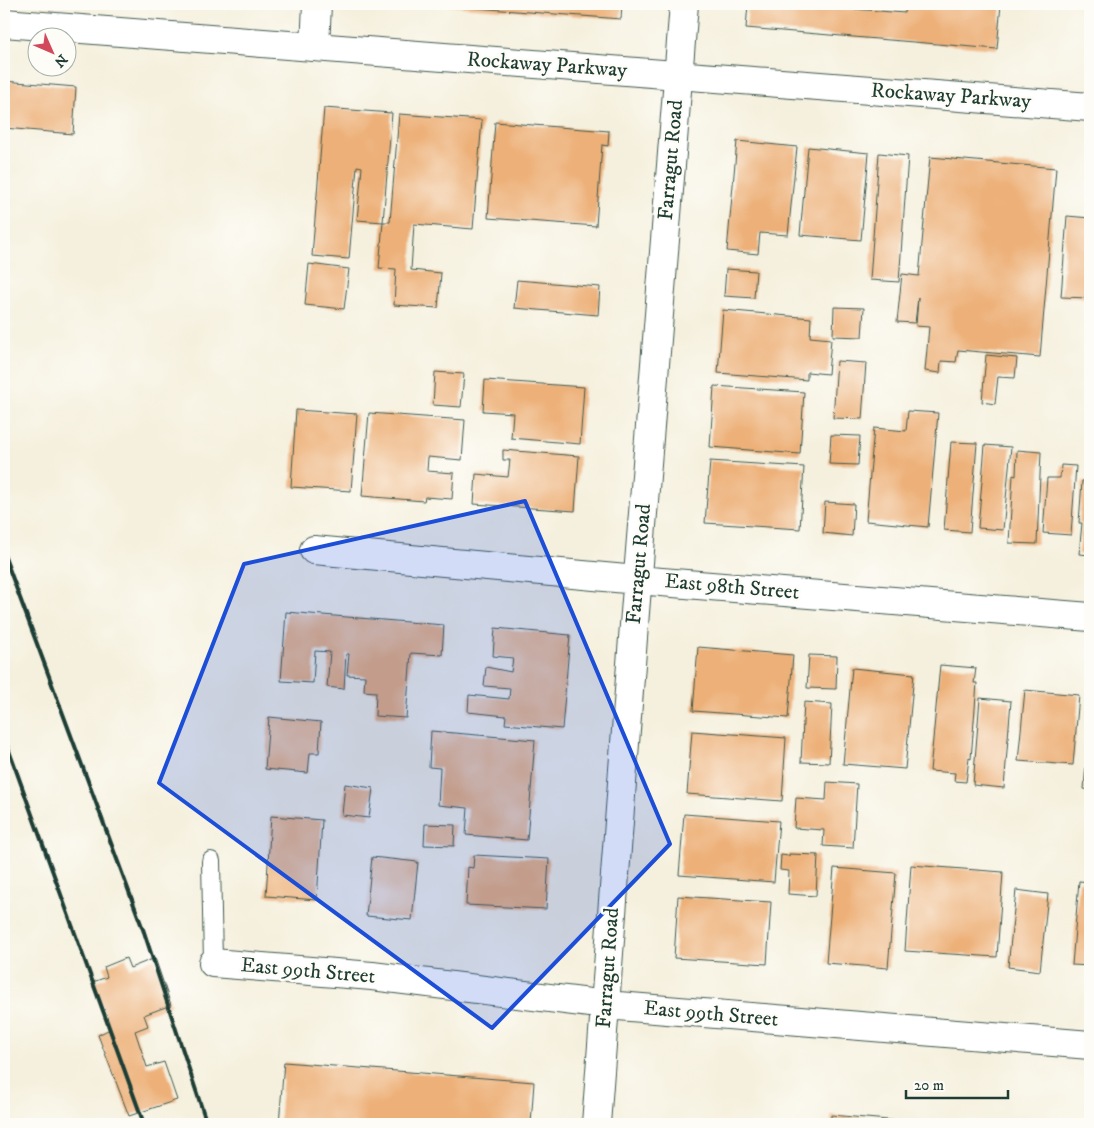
<svg xmlns="http://www.w3.org/2000/svg" width="1094" height="1128" font-family="'IM FELL DW Pica',serif">
	<style>
		.building { fill: #edb078 }
		.lines { fill: none; stroke-linecap: round; stroke-linejoin: round }
		.service-casing { stroke: #3f584d; stroke-width: 20 }
		.minor-casing { stroke: #3f584d; stroke-width: 30 }
		.tertiary-casing { stroke: #3f584d; stroke-width: 30 }
		.service { stroke: #fff; stroke-width: 18 }
		.minor { stroke: #fff; stroke-width: 28 }
		.tertiary { stroke: #fff; stroke-width: 28 }
		.rail { stroke: #1f3d34; stroke-width: 4 }
		.marked { fill: #1d4ed8; fill-opacity: 0.2; stroke: #1d4ed8; stroke-width: 4; stroke-linejoin: round }
		.labels { text-anchor: middle; dominant-baseline: central; stroke-width: 5; stroke-linejoin: round; paint-order: stroke }
		.street-label { font-size: 21px; fill: #1f3d34; stroke: #fdfcf7 }
	</style>
	<rect width="100%" height="100%" fill="#fdfcf7"/>
	<filter id="ink" filterUnits="userSpaceOnUse"><feTurbulence type="fractalNoise" baseFrequency=".02" numOctaves="2"/><feDisplacementMap in="SourceGraphic" scale="10" xChannelSelector="R" yChannelSelector="G"/><feConvolveMatrix kernelMatrix="1 2 1 2 8 2 1 2 1" color-interpolation-filters="sRGB"/></filter>
	<filter id="wash" filterUnits="userSpaceOnUse"><feTurbulence type="fractalNoise" baseFrequency=".0096" numOctaves="4" result="noise"/><feDisplacementMap in="SourceGraphic" scale="20" xChannelSelector="R" yChannelSelector="G"/><feGaussianBlur stdDeviation="1.12" result="paint"/><feColorMatrix in="noise" values="0 0 0 0 0 0 0 0 0 0 0 0 0 0 0 0 0 1.4 0 .05"/><feComposite in="paint" operator="in"/></filter>
	<g filter="url(#wash)">
		<rect width="100%" height="100%" fill="#f5f0dd"/>
		<g id="blocks">
			<!-- building -->
			<path class="building" d="M 436,4 L 622,4 L 621,19 L 436,5 Z
				M 748,4 L 789,4 L 905,13 L 906,4 L 1001,4 L 997,49 L 746,28 Z
				M 4,81 L 76,87 L 73,134 L 4,128 Z
				M 324,108 L 392,113 L 383,222 L 357,220 L 362,167 L 357,166 L 349,259 L 312,256 Z
				M 399,114 L 482,120 L 473,229 L 414,224 L 411,270 L 441,273 L 438,308 L 394,305 L 396,269 L 379,268 L 383,222 L 390,222 Z
				M 495,122 L 609,131 L 608,146 L 602,145 L 596,226 L 488,218 Z
				M 737,141 L 797,147 L 788,235 L 760,233 L 758,254 L 727,251 Z
				M 808,147 L 869,153 L 861,240 L 800,235 Z
				M 879,153 L 908,156 L 899,282 L 870,280 Z
				M 930,157 L 1056,168 L 1040,357 L 958,350 L 956,362 L 941,361 L 940,373 L 925,371 L 929,327 L 916,326 L 918,298 L 915,323 L 897,322 L 902,274 L 919,276 Z
				M 1067,216 L 1090,218 L 1090,298 L 1061,297 Z
				M 309,264 L 349,269 L 344,309 L 305,305 Z
				M 726,269 L 756,271 L 754,298 L 724,296 Z
				M 517,280 L 600,287 L 598,315 L 514,308 Z
				M 834,307 L 864,308 L 862,337 L 833,336 Z
				M 723,310 L 811,318 L 810,337 L 831,339 L 828,374 L 807,372 L 807,380 L 718,373 Z
				M 986,355 L 1017,358 L 1015,378 L 998,377 L 995,404 L 982,402 Z
				M 837,361 L 866,363 L 862,419 L 833,418 Z
				M 435,372 L 464,374 L 461,407 L 433,405 Z
				M 485,380 L 584,387 L 580,444 L 511,438 L 513,413 L 483,411 Z
				M 714,386 L 804,392 L 800,454 L 710,447 Z
				M 296,410 L 357,414 L 351,491 L 291,487 Z
				M 908,411 L 938,413 L 928,527 L 866,521 L 874,428 L 906,431 Z
				M 369,413 L 465,420 L 462,460 L 428,457 L 427,471 L 454,473 L 452,499 L 425,497 L 424,501 L 362,496 Z
				M 831,435 L 860,436 L 858,465 L 829,464 Z
				M 951,442 L 977,443 L 970,532 L 944,530 Z
				M 985,445 L 1011,447 L 1003,530 L 978,528 Z
				M 503,450 L 579,456 L 575,511 L 474,504 L 476,474 L 508,477 L 510,460 L 503,460 Z
				M 1017,450 L 1041,452 L 1037,544 L 1009,543 L 1013,475 L 1016,476 Z
				M 710,461 L 804,467 L 800,529 L 705,523 Z
				M 1061,465 L 1076,466 L 1071,535 L 1043,533 L 1047,478 L 1060,478 Z
				M 1082,481 L 1090,481 L 1090,555 L 1079,554 L 1082,523 L 1079,523 Z
				M 825,502 L 854,504 L 852,536 L 823,533 Z
				M 286,612 L 444,625 L 442,655 L 411,653 L 406,718 L 375,716 L 376,692 L 364,691 L 365,676 L 347,675 L 349,654 L 346,654 L 344,689 L 327,687 L 330,652 L 315,651 L 313,683 L 281,681 Z
				M 495,628 L 570,635 L 562,729 L 505,724 L 506,716 L 468,712 L 469,695 L 509,699 L 510,688 L 484,686 L 486,667 L 511,672 L 513,658 L 493,656 Z
				M 698,647 L 793,655 L 788,718 L 693,711 Z
				M 809,655 L 837,656 L 836,689 L 807,688 Z
				M 940,665 L 976,668 L 974,683 L 977,683 L 971,759 L 969,758 L 966,782 L 954,781 L 955,773 L 930,771 Z
				M 852,668 L 914,674 L 905,769 L 843,764 Z
				M 1025,690 L 1079,695 L 1073,765 L 1018,761 Z
				M 980,698 L 1011,701 L 1004,788 L 973,785 Z
				M 804,702 L 832,704 L 829,763 L 801,762 Z
				M 269,717 L 321,722 L 319,753 L 310,753 L 308,773 L 265,769 Z
				M 1089,725 L 1090,725 L 1090,790 L 1084,789 Z
				M 431,731 L 535,740 L 527,840 L 466,835 L 468,808 L 438,805 L 440,768 L 429,767 Z
				M 692,731 L 786,738 L 782,801 L 687,794 Z
				M 827,782 L 857,784 L 853,848 L 823,846 L 824,830 L 794,828 L 796,798 L 826,800 Z
				M 345,784 L 373,788 L 369,818 L 342,815 Z
				M 684,814 L 779,821 L 774,882 L 679,875 Z
				M 271,816 L 322,820 L 317,900 L 266,896 Z
				M 425,824 L 455,825 L 454,846 L 424,845 Z
				M 789,854 L 818,855 L 816,896 L 788,894 L 789,871 L 780,870 L 781,855 L 789,856 Z
				M 474,855 L 549,859 L 546,909 L 466,905 L 468,867 L 473,868 Z
				M 372,857 L 418,862 L 412,920 L 366,916 Z
				M 911,865 L 1003,872 L 997,957 L 905,951 Z
				M 834,868 L 896,873 L 888,968 L 826,963 Z
				M 1079,881 L 1090,882 L 1090,966 L 1072,965 Z
				M 1016,890 L 1048,894 L 1040,971 L 1008,967 Z
				M 678,896 L 771,902 L 767,964 L 674,958 Z
				M 126,958 L 130,968 L 155,958 L 171,1005 L 144,1015 L 148,1026 L 135,1031 L 147,1067 L 164,1062 L 177,1100 L 129,1116 L 98,1035 L 110,1029 L 93,982 L 107,977 L 104,967 Z
				M 284,1062 L 534,1082 L 531,1124 L 279,1124 Z
				M 831,1115 L 923,1123 L 923,1124 L 831,1124 Z"/>
		</g>
	</g>
	<g filter="url(#ink)">
		<use href="#blocks" fill-opacity="0" stroke="#3f584d" stroke-width="1"/>
		<g class="lines">
			<defs>
				<path id="service" d="M 211,861 L 213,963"/>
				<path id="minor" d="M 315,47 L 317,4
					M 314,550 L 637,580 L 1090,617
					M 213,963 L 372,976 L 606,1005 L 1090,1045
					M 596,1124 L 634,625 L 684,4"/>
				<path id="tertiary" d="M 4,23 L 1090,107"/>
			</defs>
			<!-- service casing -->
			<use href="#service" class="service-casing"/>
			<!-- minor casing -->
			<use href="#minor" class="minor-casing"/>
			<!-- tertiary casing -->
			<use href="#tertiary" class="tertiary-casing"/>
			<!-- service -->
			<use href="#service" class="service"/>
			<!-- minor -->
			<use href="#minor" class="minor"/>
			<!-- tertiary -->
			<use href="#tertiary" class="tertiary"/>
			<!-- rail -->
			<path class="rail" d="M 4,555 L 144,932 L 207,1124
				M 4,737 L 144,1124"/>
		</g>
	</g>
	<!-- marked area -->
	<path class="marked" d="M 525,501 L 670,844 L 492,1028 L 159,783 L 244,564 Z"/>
	<g class="labels">
		<!-- street labels -->
		<g class="street-label">
			<text transform="translate(547 65) rotate(4)">Rockaway Parkway</text>
			<text transform="translate(951 96) rotate(4)">Rockaway Parkway</text>
			<text transform="translate(671 160) rotate(-85)">Farragut Road</text>
			<text transform="translate(639 564) rotate(-85)">Farragut Road</text>
			<text transform="translate(732 587) rotate(5)">East 98th Street</text>
			<text transform="translate(608 968) rotate(-86)">Farragut Road</text>
			<text transform="translate(308 971) rotate(5)">East 99th Street</text>
			<text transform="translate(711 1014) rotate(5)">East 99th Street</text>
		</g>
	</g>
	<!-- margin -->
	<rect width="1094" height="1128" fill="none" stroke="#fdfcf7" stroke-width="20"/>
	<!-- north arrow -->
	<g transform="translate(52 52) rotate(135)"><circle r="24" fill="#fdfcf7" stroke="#a4b0a9"/>
	<path d="M0-4L9 19L0 12L-9 19Z" fill="#d1495b"/>
	<text y="-8" font-size="14" font-weight="bold" text-anchor="middle" fill="#1f3d34">N</text>
	</g>
	<!-- scale -->
	<path d="M906 1090v8h102v-8" fill="none" stroke="#1f3d34" stroke-width="2.5"/>
	<text x="914" y="1090" font-size="15" fill="#1f3d34" stroke="#fdfcf7" stroke-width="4" paint-order="stroke">20 m</text>
</svg>
